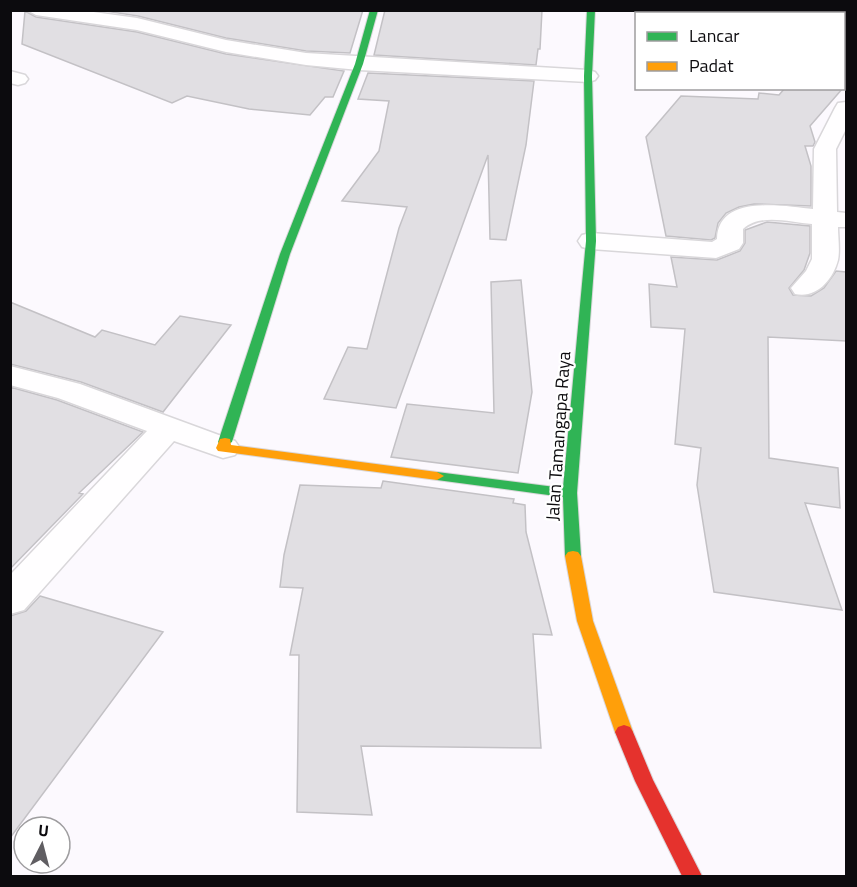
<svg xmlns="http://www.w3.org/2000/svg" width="857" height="887" font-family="'Titillium Web',sans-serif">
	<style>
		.building { fill: #e1dfe3; stroke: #c3c1c5; stroke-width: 1.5 }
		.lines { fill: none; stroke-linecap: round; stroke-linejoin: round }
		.street-casing { stroke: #d9d7da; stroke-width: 3 }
		.fast-casing { stroke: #d9d7da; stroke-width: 2 }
		.slow-casing { stroke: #d9d7da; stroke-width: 2 }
		.jam-casing { stroke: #d9d7da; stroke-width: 2 }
		.street { fill: #fffeff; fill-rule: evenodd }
		.fast { fill: #30b455; fill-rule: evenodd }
		.slow { fill: #ff9f0a; fill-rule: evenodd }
		.jam { fill: #e5322d; fill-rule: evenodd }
		.labels { text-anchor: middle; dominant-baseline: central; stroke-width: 4.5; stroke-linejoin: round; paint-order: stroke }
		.street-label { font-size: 18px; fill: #0c0b0e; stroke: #fff }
	</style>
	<rect width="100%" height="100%" fill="#fcf9fe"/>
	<!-- building -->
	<path class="building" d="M 99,10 L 363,10 L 350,53 L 306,51 L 226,38 L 138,16 Z
		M 385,10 L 542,10 L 540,49 L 538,49 L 536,65 L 374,55 Z
		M 25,11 L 36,17 L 137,32 L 226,54 L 344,71 L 333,97 L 325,97 L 310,115 L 249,109 L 187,96 L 172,103 L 22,44 Z
		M 368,73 L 534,81 L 526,145 L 506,240 L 490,239 L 488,155 L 396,408 L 324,399 L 348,347 L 367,349 L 399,228 L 407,207 L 342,201 L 379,151 L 389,101 L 358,99 Z
		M 785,88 L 843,88 L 810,126 L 815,142 L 813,146 L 805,146 L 811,166 L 811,206 L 754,204 L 739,207 L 726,213 L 718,223 L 715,238 L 711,240 L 666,236 L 646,137 L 681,96 L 758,99 L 759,93 L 779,95 Z
		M 767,222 L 810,226 L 810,253 L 804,270 L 789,288 L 793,295 L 811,296 L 824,288 L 836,271 L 846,272 L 846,341 L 768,337 L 769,458 L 838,468 L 840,508 L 805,503 L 842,610 L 714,592 L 697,485 L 701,448 L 675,444 L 685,329 L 651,327 L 649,284 L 677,287 L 671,257 L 717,260 L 740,251 L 745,243 L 745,230 Z
		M 521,280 L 532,392 L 518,473 L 391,457 L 407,404 L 494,413 L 491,282 Z
		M 10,302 L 95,337 L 102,330 L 155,345 L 180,316 L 231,325 L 163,412 L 81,382 L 10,364 Z
		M 10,387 L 57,400 L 143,432 L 79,493 L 83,494 L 10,569 Z
		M 383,481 L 514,499 L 513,503 L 525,505 L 526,532 L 552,635 L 533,634 L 541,748 L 361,746 L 372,815 L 297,812 L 299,655 L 290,655 L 303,588 L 280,587 L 284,555 L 300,485 L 381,488 Z
		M 40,596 L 163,632 L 10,838 L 10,616 L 26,611 Z"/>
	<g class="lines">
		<defs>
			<path id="street" d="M 27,10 L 79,10 L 137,18 L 226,40 L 306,53 L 588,70 L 595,72 L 598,76 L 595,80 L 588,82 L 359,70 L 306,65 L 226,52 L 137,30 L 36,15 Z
				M 831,10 L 846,10 L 846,16 L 844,18 L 844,14 L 830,14 Z
				M 844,60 L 846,61 L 846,74 L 844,73 Z
				M 10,71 L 25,75 L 28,79 L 25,83 L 18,85 L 10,83 Z
				M 846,102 L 846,129 L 836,149 L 837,212 L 846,213 L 846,227 L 838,227 C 838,237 840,250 838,260 C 833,280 816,299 795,294 L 791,288 L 806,271 L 812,259 L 812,224 C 789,222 761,213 743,229 L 743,243 L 739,249 L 716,258 L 591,249 L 582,247 L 578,241 L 582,235 L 591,233 L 712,242 L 717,239 C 718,194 783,206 813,209 L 814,149 L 835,108 L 838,103 Z
				M 10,366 L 80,384 L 235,441 L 240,448 L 235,455 L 223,458 L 174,441 L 24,610 L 10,614 L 10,575 L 147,431 L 58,398 L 10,385 Z"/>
			<path id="fast" d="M 370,10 L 378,10 L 363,64 L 290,254 L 232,442 L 225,446 L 220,445 L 218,442 L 280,254 L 355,64 Z
				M 587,10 L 595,10 L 592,76 L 596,241 L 577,493 L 581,556 L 578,560 L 568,560 L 565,556 L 563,497 L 437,480 L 430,476 L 437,472 L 563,488 L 586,241 L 584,76 Z"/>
			<path id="slow" d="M 225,438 L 230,439 L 231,445 L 437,472 L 444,476 L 437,480 L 218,451 L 216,448 L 220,439 Z
				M 573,551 L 578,552 L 581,556 L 593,621 L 633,732 L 630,737 L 624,739 L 618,737 L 615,732 L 577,621 L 565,556 L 568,552 Z"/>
			<path id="jam" d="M 624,725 L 630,727 L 633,732 L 653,780 L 702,876 L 682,876 L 635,781 L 615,732 L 618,727 Z"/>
		</defs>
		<!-- street casing -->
		<use href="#street" class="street-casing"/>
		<!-- fast casing -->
		<use href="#fast" class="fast-casing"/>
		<!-- slow casing -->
		<use href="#slow" class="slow-casing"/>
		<!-- jam casing -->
		<use href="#jam" class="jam-casing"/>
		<!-- street -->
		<use href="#street" class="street"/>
		<!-- fast -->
		<use href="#fast" class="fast"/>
		<!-- slow -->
		<use href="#slow" class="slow"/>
		<!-- jam -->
		<use href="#jam" class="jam"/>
	</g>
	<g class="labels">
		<!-- street labels -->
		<g class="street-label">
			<text transform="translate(558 436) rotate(-86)">Jalan Tamangapa Raya</text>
		</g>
	</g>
	<!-- border -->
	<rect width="857" height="887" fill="none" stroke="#0c0b0e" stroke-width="24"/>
	<!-- legend -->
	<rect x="635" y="12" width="210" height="78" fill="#ffffff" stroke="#9e9d9f" stroke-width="1.5"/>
	<rect x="647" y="32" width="30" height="9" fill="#30b455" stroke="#9e9d9f" stroke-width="1.5"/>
	<text x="689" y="42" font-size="18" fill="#0c0b0e">Lancar</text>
	<rect x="647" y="62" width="30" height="9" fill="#ff9f0a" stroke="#9e9d9f" stroke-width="1.5"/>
	<text x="689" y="72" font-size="18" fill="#0c0b0e">Padat</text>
	<!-- north arrow -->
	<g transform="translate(42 845) rotate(6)"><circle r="28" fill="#ffffff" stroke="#9e9d9f" stroke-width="1.5"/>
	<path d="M0-4.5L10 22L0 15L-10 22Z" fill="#605e62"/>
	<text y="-9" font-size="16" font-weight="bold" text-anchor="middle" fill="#0c0b0e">U</text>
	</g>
</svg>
